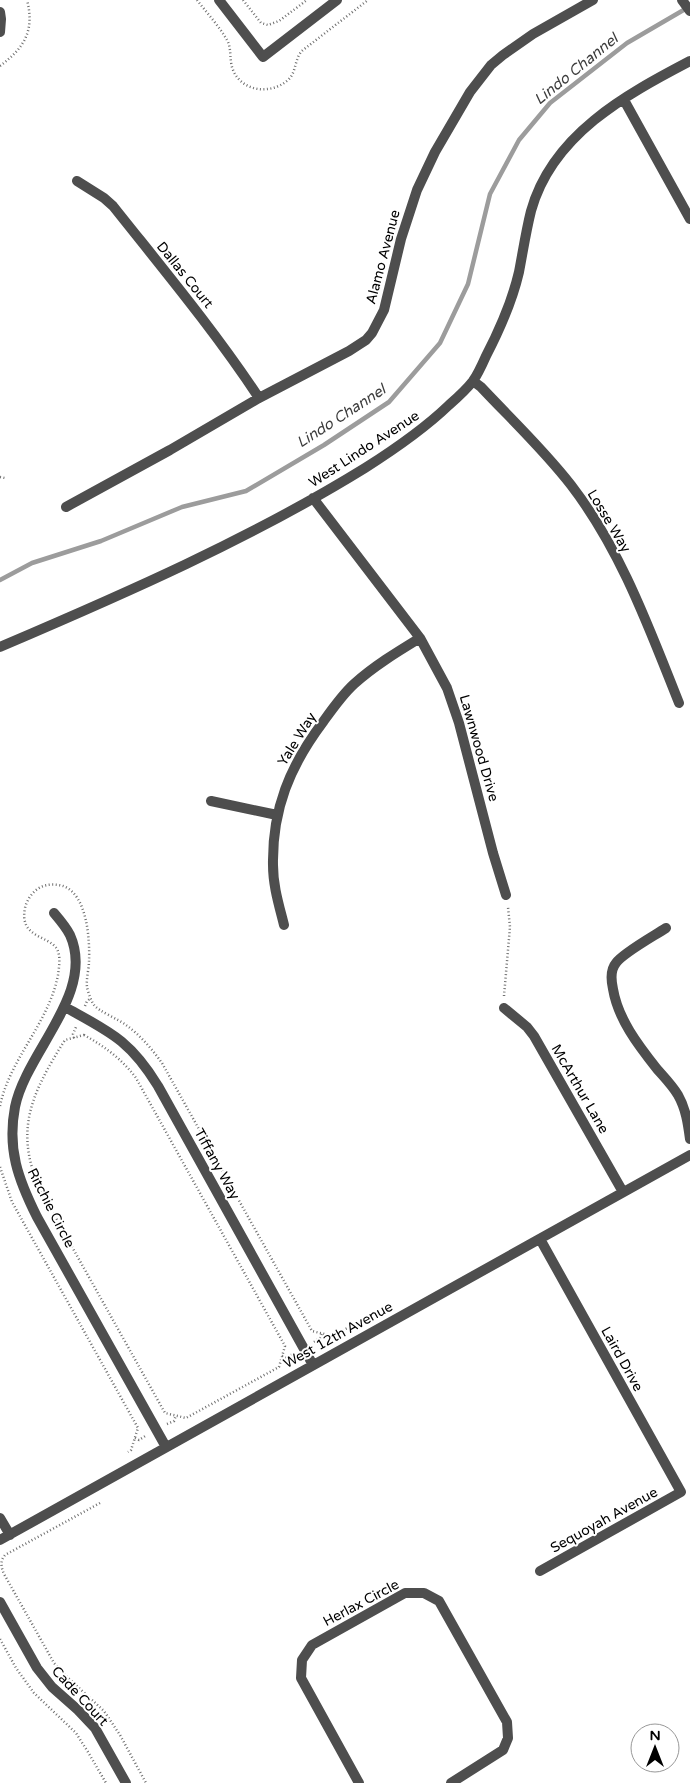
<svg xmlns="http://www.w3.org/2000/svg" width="690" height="1783" font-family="'Varela Round',sans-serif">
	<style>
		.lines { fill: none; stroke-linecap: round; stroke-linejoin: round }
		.stream { stroke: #9c9c9c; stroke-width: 4.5 }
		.path { stroke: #707070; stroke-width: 2.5; stroke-dasharray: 1 2.5; stroke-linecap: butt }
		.minor { stroke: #4e4e4e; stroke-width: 10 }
		.labels { text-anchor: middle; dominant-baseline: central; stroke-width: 4; stroke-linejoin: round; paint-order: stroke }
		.street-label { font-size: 14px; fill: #000; stroke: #fff }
		.water-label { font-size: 15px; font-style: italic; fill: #3d3d3d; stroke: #fff }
	</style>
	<rect width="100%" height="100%" fill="#fff"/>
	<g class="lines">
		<!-- stream -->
		<path class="stream" d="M 0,580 L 32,563 L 101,541 L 182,507 L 246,491 L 324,445 L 389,402 L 440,343 L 468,284 L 490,194 L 519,140 L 550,103 L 627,43 L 687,8"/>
		<!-- path -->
		<path class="path" d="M 197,0 C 207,13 219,26 227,40 C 232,49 229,60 233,70 C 242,92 271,95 288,80 C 297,72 294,58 303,50 L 368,0
			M 243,0 L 261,23 L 268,25 L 279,21 L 307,0
			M 0,66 C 24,48 35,31 27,0
			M 0,477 L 5,478
			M 504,996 L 510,927 L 508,907
			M 85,1006 L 87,1001 L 91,998
			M 84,1035 C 104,1046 122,1059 136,1078 L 285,1346 L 279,1367 L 186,1418 L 165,1413 L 43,1195 C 12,1133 31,1094 65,1040 Z
			M 74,1038 L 73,1034 L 76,1027
			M 0,1106 C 10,1058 49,1023 58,975 C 59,967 61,957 57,949 C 48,935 19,938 25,908 C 27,899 33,891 41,887 C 47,884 56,884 63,886 C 87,894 90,939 89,961 C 89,969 86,979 87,987 C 88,992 91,1001 94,1005 C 98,1011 118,1019 126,1025 C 140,1035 152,1049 162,1063 L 312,1331 L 332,1336 L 380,1311
			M 0,1167 L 12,1202 L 138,1428 L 131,1450 L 128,1452
			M 314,1342 L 320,1338 L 322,1334
			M 282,1356 L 287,1358 L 294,1353
			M 167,1424 L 174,1421 L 176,1415
			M 135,1438 L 139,1440 L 147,1435
			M 100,1503 L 5,1555 C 0,1561 1,1567 4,1574 L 54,1663 L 66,1676 L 104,1711 L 120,1735 L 146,1783
			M 0,1639 L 16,1668 L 34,1693 L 76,1733 L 88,1752 L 106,1783"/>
		<!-- minor -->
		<path class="minor" d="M 219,0 L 263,57 L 337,0
			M 682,0 L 690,11
			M 0,12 L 1,19 L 0,32
			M 624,100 L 690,219
			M 77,181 L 104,198 L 113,206 C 163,269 214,330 259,398
			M 473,381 L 481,387 C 511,419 544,450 571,485 C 621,550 649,628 679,703
			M 313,498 L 420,638 L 447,688 L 459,723 L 493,853 L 506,895
			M 66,507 L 170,450 L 259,398 L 349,351 L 366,340 L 372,333 L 384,310 L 401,239 L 417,190 L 435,152 L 470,92 L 491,65 L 503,55 L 533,34 L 593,0
			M 0,647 C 124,594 250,539 365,468 C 395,449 423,430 449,405 C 457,398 466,390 473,381 C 478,374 482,365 486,356 C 500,329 512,302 519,272 C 523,251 526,231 531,211 C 552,135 625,95 690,61
			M 211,801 L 277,815
			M 54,913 C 60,920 66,927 70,935 C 96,993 26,1052 15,1107 C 7,1149 18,1179 37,1217 L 166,1447
			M 284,925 C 279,905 273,886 273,865 C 272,809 290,766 323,722 C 333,708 342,695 354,684 C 374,666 397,652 420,638
			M 666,928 C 654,936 623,953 616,963 C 610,970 611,980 613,989 C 618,1019 638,1045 657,1069 C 664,1077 672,1085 678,1095 C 686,1109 688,1124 690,1139
			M 65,1007 C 110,1032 130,1040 158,1086 L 313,1365
			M 504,1008 L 527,1027 L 534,1036 L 623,1192
			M 540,1239 L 681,1492 L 540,1571
			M 0,1518 L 10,1535
			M 0,1540 L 690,1155
			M 0,1602 L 37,1668 L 52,1687 L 78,1710 L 95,1728 L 126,1783
			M 359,1783 L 301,1678 L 302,1660 L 312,1645 L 405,1593 L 424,1593 L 439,1601 L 507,1722 L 508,1738 L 503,1750 L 451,1783"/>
	</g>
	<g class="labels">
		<!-- street labels -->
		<g class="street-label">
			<text transform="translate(383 257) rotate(-75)">Alamo Avenue</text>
			<text transform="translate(185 275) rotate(51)">Dallas Court</text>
			<text transform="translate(364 449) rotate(-33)">West Lindo Avenue</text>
			<text transform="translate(609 521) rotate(59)">Losse Way</text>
			<text transform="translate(297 739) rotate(-58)">Yale Way</text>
			<text transform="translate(479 748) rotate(74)">Lawnwood Drive</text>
			<text transform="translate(580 1089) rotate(60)">McArthur Lane</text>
			<text transform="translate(217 1164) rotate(61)">Tiffany Way</text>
			<text transform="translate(51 1208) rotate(63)">Ritchie Circle</text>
			<text transform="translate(338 1335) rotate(-29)">West 12th Avenue</text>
			<text transform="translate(622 1359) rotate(61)">Laird Drive</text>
			<text transform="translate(604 1520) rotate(-29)">Sequoyah Avenue</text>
			<text transform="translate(361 1603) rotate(-28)">Herlax Circle</text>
			<text transform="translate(80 1696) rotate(47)">Cade Court</text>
		</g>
		<!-- water labels -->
		<g class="water-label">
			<text transform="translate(576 69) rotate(-39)">Lindo Channel</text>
			<text transform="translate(341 416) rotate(-33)">Lindo Channel</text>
		</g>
	</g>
	<!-- north arrow -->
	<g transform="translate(655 1748)"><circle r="24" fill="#ffffff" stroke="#999999"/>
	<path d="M0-4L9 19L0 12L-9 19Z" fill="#000000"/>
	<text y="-8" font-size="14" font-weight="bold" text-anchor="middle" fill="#000000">N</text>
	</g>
</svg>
